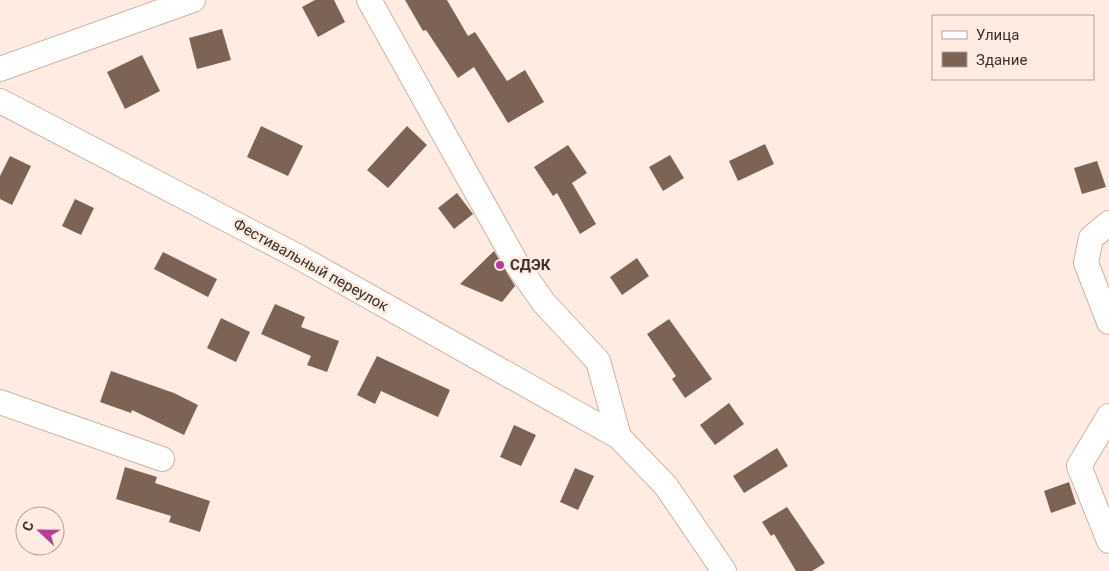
<svg xmlns="http://www.w3.org/2000/svg" width="1109" height="571" font-family="Roboto,sans-serif">
	<style>
		.building { fill: #7d6356 }
		.lines { fill: none; stroke-linecap: round; stroke-linejoin: round }
		.street-casing { stroke: #cfb2a4; stroke-width: 26 }
		.street { stroke: #fff; stroke-width: 24 }
		.poi-dot { fill: #b53e94; stroke: #feece2; stroke-width: 2 }
		.labels { text-anchor: middle; dominant-baseline: central; stroke-width: 5; stroke-linejoin: round; paint-order: stroke }
		.street-label { font-size: 15px; fill: #3c312b; stroke: #feece2 }
		.poi-label { font-size: 15px; font-weight: bold; fill: #3c312b; stroke: #feece2; text-anchor: start }
	</style>
	<rect width="100%" height="100%" fill="#feece2"/>
	<!-- building -->
	<path class="building" d="M 315,0 L 334,0 L 345,22 L 318,37 L 302,7 Z
		M 405,0 L 447,0 L 468,36 L 475,32 L 507,81 L 525,70 L 544,102 L 508,123 L 474,67 L 458,78 L 426,30 L 423,31 Z
		M 222,29 L 231,60 L 197,69 L 189,38 Z
		M 142,55 L 160,91 L 125,109 L 107,72 Z
		M 261,126 L 303,146 L 288,176 L 247,157 Z
		M 407,126 L 427,145 L 388,188 L 367,170 Z
		M 765,144 L 774,164 L 738,181 L 729,161 Z
		M 568,145 L 587,173 L 572,183 L 596,224 L 580,234 L 557,193 L 553,196 L 534,167 Z
		M 670,155 L 684,178 L 663,191 L 649,167 Z
		M 10,156 L 31,166 L 12,205 L 0,199 L 0,176 Z
		M 1097,161 L 1106,187 L 1082,194 L 1074,168 Z
		M 457,193 L 473,214 L 454,229 L 438,208 Z
		M 75,199 L 94,208 L 81,235 L 62,226 Z
		M 494,251 L 515,286 L 502,302 L 460,284 Z
		M 163,252 L 217,279 L 208,297 L 154,269 Z
		M 637,258 L 649,276 L 622,295 L 610,277 Z
		M 275,304 L 305,317 L 301,327 L 339,341 L 327,372 L 307,365 L 311,356 L 261,334 Z
		M 221,318 L 250,332 L 236,362 L 207,348 Z
		M 669,319 L 712,379 L 685,398 L 672,379 L 676,376 L 647,334 Z
		M 377,356 L 450,390 L 438,417 L 381,391 L 375,404 L 357,395 Z
		M 111,371 L 174,393 L 198,405 L 184,435 L 132,410 L 131,413 L 100,402 Z
		M 729,403 L 744,424 L 715,445 L 700,425 Z
		M 514,425 L 536,435 L 521,466 L 500,457 Z
		M 777,448 L 788,466 L 744,493 L 733,476 Z
		M 125,467 L 157,477 L 155,483 L 210,501 L 200,532 L 169,522 L 171,516 L 116,499 Z
		M 575,468 L 594,476 L 578,510 L 560,502 Z
		M 1069,482 L 1076,504 L 1051,513 L 1044,491 Z
		M 787,507 L 825,563 L 812,571 L 796,571 L 774,534 L 771,536 L 762,522 Z"/>
	<g class="lines">
		<defs>
			<path id="street" d="M 369,0 L 518,266 L 544,303 L 598,361 L 619,437
				M 0,69 L 193,0
				M 0,101 L 297,256 L 619,437 L 666,486 L 724,571
				M 1109,223 L 1091,238 L 1086,263 L 1109,322
				M 0,402 L 162,459
				M 1109,416 L 1079,466 L 1109,541"/>
		</defs>
		<!-- street casing -->
		<use href="#street" class="street-casing"/>
		<!-- street -->
		<use href="#street" class="street"/>
	</g>
	<!-- markers -->
	<circle class="poi-dot" cx="500" cy="265" r="5"/>
	<g class="labels">
		<!-- street labels -->
		<g class="street-label">
			<text transform="translate(311 265) rotate(29)">Фестивальный переулок</text>
		</g>
		<!-- poi labels -->
		<g class="poi-label">
			<text x="510" y="265">СДЭК</text>
		</g>
	</g>
	<!-- legend -->
	<rect x="932" y="15" width="162" height="65" fill="#feece2" stroke="#b0a199"/>
	<rect x="942" y="31" width="25" height="8" fill="#ffffff" stroke="#b0a199"/>
	<text x="976" y="40" font-size="15" fill="#3c312b">Улица</text>
	<rect x="942" y="52" width="25" height="15" fill="#7d6356" stroke="#b0a199"/>
	<text x="976" y="65" font-size="15" fill="#3c312b">Здание</text>
	<!-- north arrow -->
	<g transform="translate(40 531) rotate(292)"><circle r="24" fill="#feece2" stroke="#b0a199"/>
	<path d="M0-4L9 19L0 12L-9 19Z" fill="#b53e94"/>
	<text y="-8" font-size="14" font-weight="bold" text-anchor="middle" fill="#3c312b">С</text>
	</g>
</svg>
